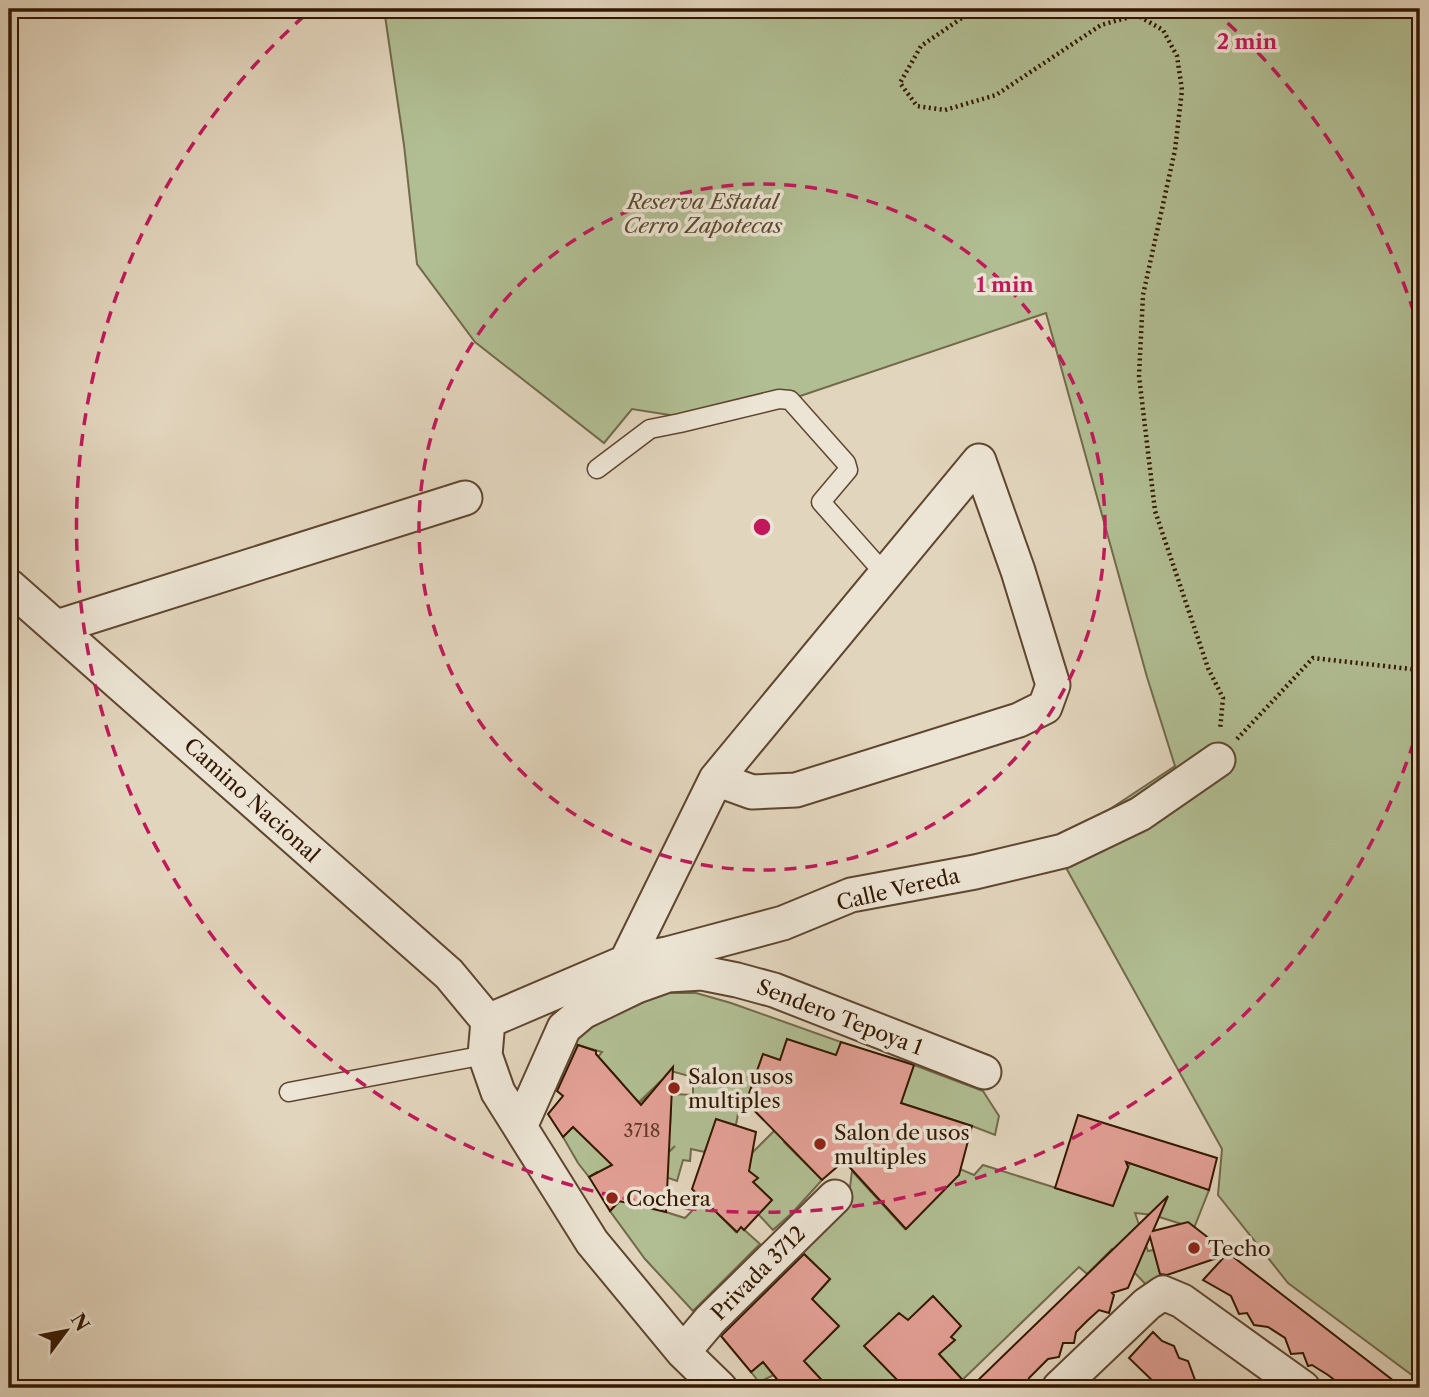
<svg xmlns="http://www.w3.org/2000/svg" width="1429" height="1397" font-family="'Libre Caslon Text',serif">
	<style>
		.green { fill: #b1be93; stroke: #726a4a; stroke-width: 2 }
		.building { fill: #e3a096; stroke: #331700; stroke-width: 2 }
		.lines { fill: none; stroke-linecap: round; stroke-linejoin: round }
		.service-casing { stroke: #5f462f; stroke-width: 21 }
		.minor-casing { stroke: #5f462f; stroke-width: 37 }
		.path { stroke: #331700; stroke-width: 4.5; stroke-dasharray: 2 3.5; stroke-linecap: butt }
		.service { stroke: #ece4d4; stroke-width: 18 }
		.minor { stroke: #ece4d4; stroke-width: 33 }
		.ring { fill: none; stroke: #c2185b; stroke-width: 3.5; stroke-dasharray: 12 9 }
		.poi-dot { fill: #8f2418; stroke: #ece4d4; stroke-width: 2.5 }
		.labels { text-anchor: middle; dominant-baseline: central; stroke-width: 7; stroke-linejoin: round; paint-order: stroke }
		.number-label { font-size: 18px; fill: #5f3926 }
		.park-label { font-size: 21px; font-style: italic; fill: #59492c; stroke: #ece4d4 }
		.street-label { font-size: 21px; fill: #331700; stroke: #ece4d4 }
		.poi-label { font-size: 21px; fill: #331700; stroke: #ece4d4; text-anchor: start }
		.centre { fill: #c2185b; stroke: #ece4d4; stroke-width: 3.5 }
		.ring-label { font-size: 21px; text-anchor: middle; font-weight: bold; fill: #c2185b; stroke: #ece4d4; stroke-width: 7; stroke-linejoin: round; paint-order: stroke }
	</style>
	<rect width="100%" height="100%" fill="#e2d5bd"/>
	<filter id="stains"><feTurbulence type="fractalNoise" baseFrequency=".00286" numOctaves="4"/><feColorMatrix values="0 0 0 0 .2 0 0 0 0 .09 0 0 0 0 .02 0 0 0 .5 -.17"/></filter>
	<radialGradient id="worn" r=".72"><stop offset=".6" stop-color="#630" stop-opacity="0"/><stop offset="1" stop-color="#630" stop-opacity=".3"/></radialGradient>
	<!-- green -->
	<path class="green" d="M 384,9 L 1420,9 L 1420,1381 L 1288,1283 L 1218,1195 L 1222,1149 L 1054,846 L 1175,766 L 1147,677 L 1046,313 L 720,423 L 632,409 L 604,443 L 475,342 L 417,264 L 404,145 Z
		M 662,993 L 696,993 L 731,1003 L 841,1042 L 832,1070 L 787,1039 L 780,1060 L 763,1055 L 755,1076 L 770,1083 L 749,1094 L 746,1104 L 740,1103 L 736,1125 L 719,1121 L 705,1152 L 691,1149 L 690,1161 L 683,1160 L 677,1181 L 663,1176 L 650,1207 L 685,1218 L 720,1182 L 717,1213 L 736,1232 L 741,1227 L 760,1244 L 693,1311 L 645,1259 L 610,1211 L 675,1146 L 632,1186 L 602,1180 L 597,1172 L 589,1177 L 578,1163 L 563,1137 L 579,1121 L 594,1147 L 609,1161 L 670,1127 L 671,1107 L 651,1105 L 629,1111 L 652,1093 L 693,1095 L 693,1077 L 671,1071 L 639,1102 L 616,1083 L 619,1080 L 598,1057 L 602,1052 L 561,1040 L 598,1009 Z
		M 914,1065 L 983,1091 L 999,1116 L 995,1135 L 972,1126 L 901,1103 Z
		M 785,1120 L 784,1142 L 822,1180 L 793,1212 L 773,1230 L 758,1214 L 771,1199 L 753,1182 L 741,1164 Z
		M 1130,1163 L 1209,1190 L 1194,1228 L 1153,1215 L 1135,1213 L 1148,1251 L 1154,1250 L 1161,1277 L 1153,1292 L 1112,1249 L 1087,1274 L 1079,1267 L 954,1388 L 829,1388 L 798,1355 L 774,1375 L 759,1382 L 751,1372 L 785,1344 L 822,1343 L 838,1327 L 812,1299 L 830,1279 L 798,1248 L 848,1204 L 852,1171 L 905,1229 L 947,1187 L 953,1166 L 974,1175 L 983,1165 L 1104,1203 L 1111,1177 L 1123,1181 Z"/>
	<!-- building -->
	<path class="building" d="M 787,1039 L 836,1055 L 841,1042 L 914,1065 L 901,1103 L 972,1126 L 959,1175 L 906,1229 L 844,1161 L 822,1180 L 746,1102 L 763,1054 L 780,1060 Z
		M 578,1045 L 596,1051 L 596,1054 L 641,1105 L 673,1067 L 666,1212 L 619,1201 L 610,1211 L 589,1177 L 612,1165 L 573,1127 L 563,1137 L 548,1114 L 563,1096 L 557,1091 Z
		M 1078,1115 L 1217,1158 L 1209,1190 L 1126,1162 L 1128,1167 L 1113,1206 L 1055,1188 Z
		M 716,1119 L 756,1132 L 749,1171 L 758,1178 L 753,1182 L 772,1200 L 744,1230 L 741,1227 L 737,1232 L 692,1189 Z
		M 1168,1196 L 1153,1231 L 1188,1222 L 1403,1388 L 1345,1388 L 1328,1375 L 1312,1365 L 1308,1366 L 1303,1353 L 1291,1354 L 1285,1338 L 1268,1327 L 1254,1325 L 1247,1313 L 1239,1314 L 1231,1296 L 1203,1280 L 1226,1255 L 1167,1275 L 1160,1274 L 1150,1237 L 1128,1288 L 1112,1293 L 1114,1295 L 1109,1313 L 1099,1310 L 1087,1321 L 1076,1332 L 1074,1343 L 1063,1343 L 1059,1357 L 1048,1359 L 1029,1378 L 1026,1388 L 970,1388 Z
		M 804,1254 L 830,1279 L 812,1299 L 839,1326 L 804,1361 L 829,1388 L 784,1388 L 763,1362 L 751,1372 L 721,1336 Z
		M 933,1296 L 961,1326 L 951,1337 L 955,1340 L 939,1354 L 970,1388 L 905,1388 L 864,1346 L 899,1313 L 908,1320 Z
		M 1153,1332 L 1162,1341 L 1174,1346 L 1179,1358 L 1188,1361 L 1198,1388 L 1160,1388 L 1129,1358 Z"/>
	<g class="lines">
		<defs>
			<path id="service" d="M 597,469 L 650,429 L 680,423 L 779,399 L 790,400 L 846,463 L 848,470 L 821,502 L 876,564 L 887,574
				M 289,1092 L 485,1055"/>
			<path id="minor" d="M 9,586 L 449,974 L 488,1021
				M 57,627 L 465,498
				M 716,779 L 752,792 L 796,790 L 1019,720 L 1045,707 L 1053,685 L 1018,571 L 979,461
				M 626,962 L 716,779 L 979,461
				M 488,1021 L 626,962 L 667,954 L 783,923 L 851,895 L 975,872 L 1063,851 L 1140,814 L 1218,760
				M 488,1021 L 485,1055 L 498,1092 L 520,1127 L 592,1242 L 683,1352 L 720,1388
				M 520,1127 L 564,1028 L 583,1012 L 637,986 L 668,975 L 702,973 L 737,980 L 774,990 L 984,1072
				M 683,1352 L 710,1320 L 835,1197
				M 1059,1388 L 1147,1304 L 1163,1293 L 1182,1301 L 1303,1388"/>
		</defs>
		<!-- service casing -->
		<use href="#service" class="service-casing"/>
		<!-- minor casing -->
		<use href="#minor" class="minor-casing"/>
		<!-- path -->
		<path class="path" d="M 975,9 L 921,46 L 900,83 L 917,106 L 945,110 L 996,95 L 1101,25 L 1137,15 L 1163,30 L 1177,56 L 1182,90 L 1175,150 L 1143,295 L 1139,376 L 1155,511 L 1208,668 L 1223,698 L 1220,730
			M 1237,739 L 1313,658 L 1420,670"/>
		<!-- service -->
		<use href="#service" class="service"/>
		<!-- minor -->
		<use href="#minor" class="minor"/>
	</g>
	<!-- distance rings -->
	<g class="ring">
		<circle cx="762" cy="527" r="343"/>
		<path d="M1420 722A686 686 0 1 1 312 9M1212 9A686 686 0 0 1 1420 332"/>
	</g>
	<!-- markers -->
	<g class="poi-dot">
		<circle cx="674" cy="1088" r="7"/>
		<circle cx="820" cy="1144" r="7"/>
		<circle cx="612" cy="1198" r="7"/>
		<circle cx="1194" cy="1248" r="7"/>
	</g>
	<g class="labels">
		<!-- number labels -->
		<g class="number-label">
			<text x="642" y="1131">3718</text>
		</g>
		<!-- park labels -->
		<g class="park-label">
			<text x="703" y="201">Reserva Estatal<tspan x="703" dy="24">Cerro Zapotecas</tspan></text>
		</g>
		<!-- street labels -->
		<g class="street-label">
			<text transform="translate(252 800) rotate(42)">Camino Nacional</text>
			<text transform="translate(898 889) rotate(-13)">Calle Vereda</text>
			<text transform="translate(840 1017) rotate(21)">Sendero Tepoya 1</text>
			<text transform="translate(758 1273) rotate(-45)">Privada 3712</text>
		</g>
		<!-- poi labels -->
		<g class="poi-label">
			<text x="688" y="1076">Salon usos<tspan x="688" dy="24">multiples</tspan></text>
			<text x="834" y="1132">Salon de usos<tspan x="834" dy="24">multiples</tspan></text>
			<text x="626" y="1198">Cochera</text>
			<text x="1208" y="1248">Techo</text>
		</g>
	</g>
	<circle cx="762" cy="527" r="10" class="centre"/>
	<g class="ring-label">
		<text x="1247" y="49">2 min</text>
		<text x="1005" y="292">1 min</text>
	</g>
	<!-- margin -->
	<rect width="1429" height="1397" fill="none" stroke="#e2d5bd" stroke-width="35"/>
	<rect x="10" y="10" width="1408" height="1376" fill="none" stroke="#331700" stroke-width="3.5"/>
	<rect x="18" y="18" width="1394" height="1362" fill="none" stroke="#331700" stroke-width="2"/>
	<!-- north arrow -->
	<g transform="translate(66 1331) rotate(58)" stroke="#ece4d4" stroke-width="5" paint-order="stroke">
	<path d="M0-5L12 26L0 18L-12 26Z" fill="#331700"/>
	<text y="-10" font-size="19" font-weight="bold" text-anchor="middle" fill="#331700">N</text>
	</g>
	<rect width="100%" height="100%" filter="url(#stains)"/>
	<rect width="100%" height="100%" fill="url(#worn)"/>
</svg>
